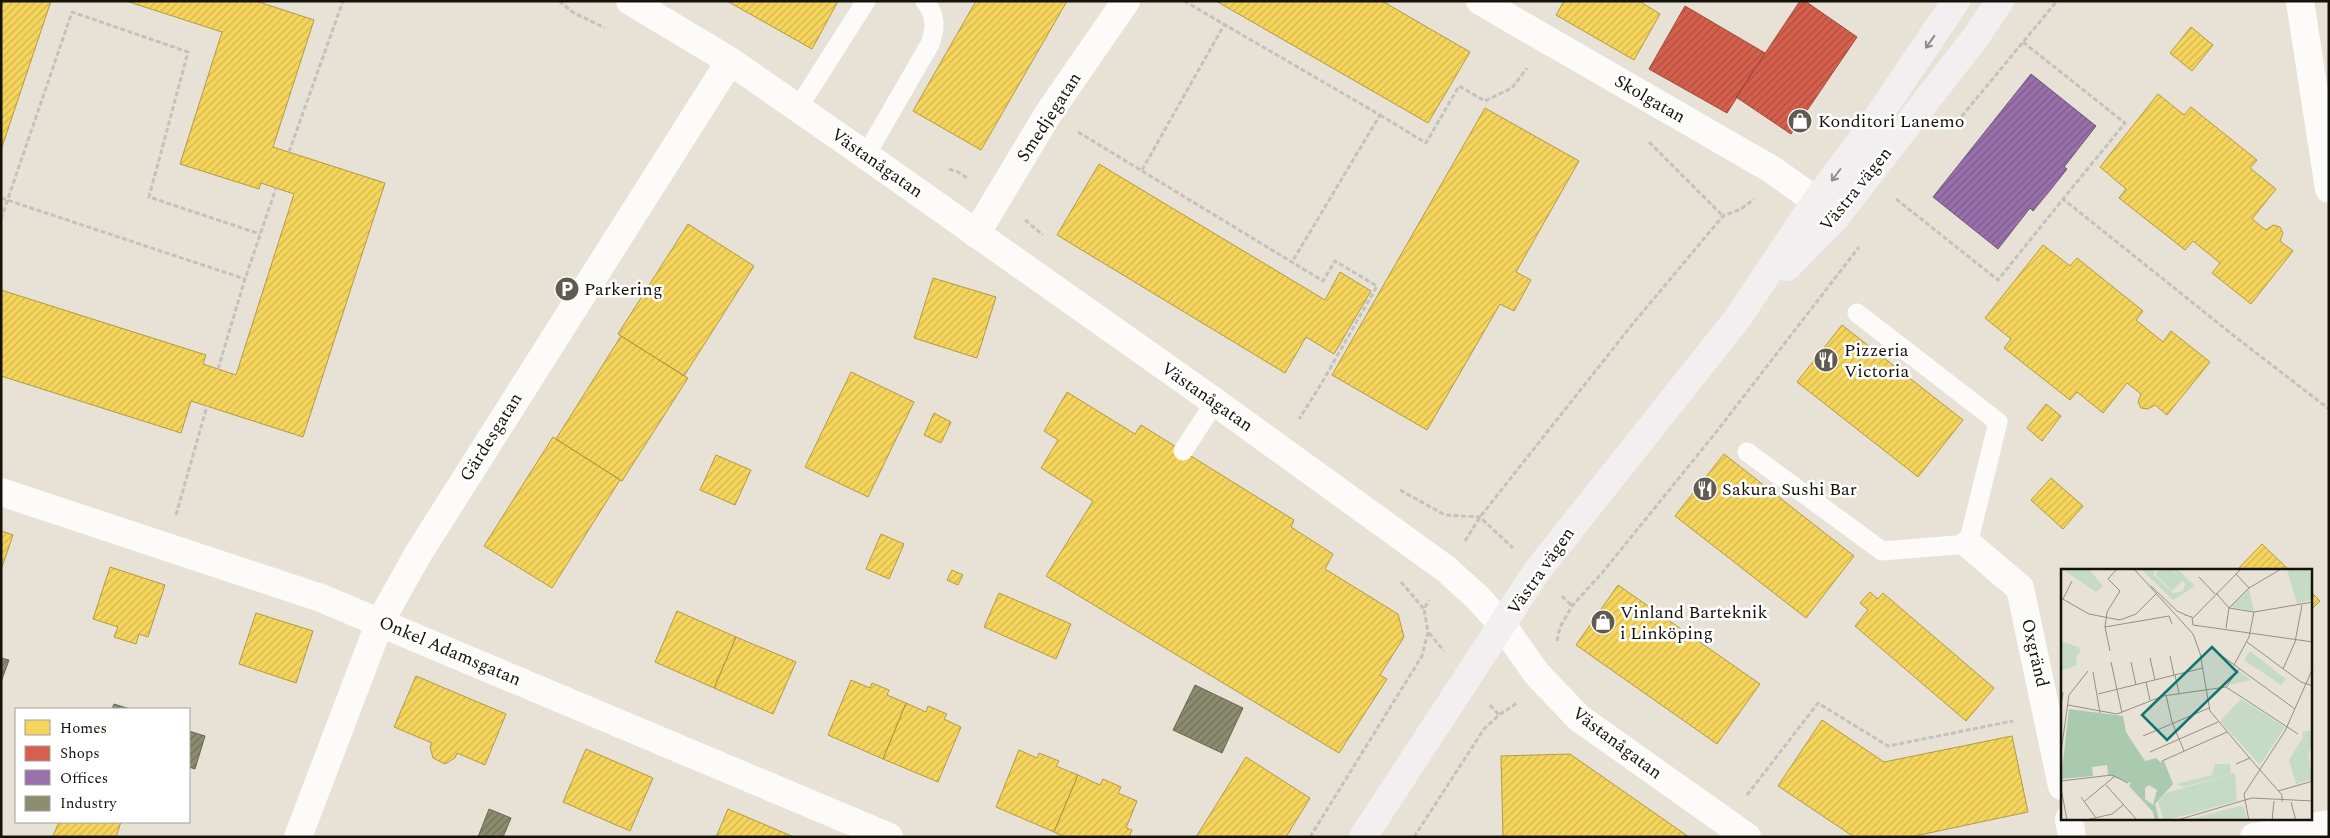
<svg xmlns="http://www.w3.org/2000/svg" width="2330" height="838" font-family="Spectral,serif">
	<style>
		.homes { fill: url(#homes-hatch); stroke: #b29a43 }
		.shops { fill: url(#shops-hatch); stroke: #9c4939 }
		.offices { fill: url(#offices-hatch); stroke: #71547b }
		.industry { fill: url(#industry-hatch); stroke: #686750 }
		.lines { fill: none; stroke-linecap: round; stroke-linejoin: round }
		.path { stroke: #c3c2bc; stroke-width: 3; stroke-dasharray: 5 2.5; stroke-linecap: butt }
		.service { stroke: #fcfbf9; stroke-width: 19 }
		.minor { stroke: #fcfbf9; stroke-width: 28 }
		.tertiary { stroke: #fcfbf9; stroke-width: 28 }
		.secondary { stroke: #f2eff0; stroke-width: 28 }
		.oneway { stroke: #8f8c88 }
		.labels { text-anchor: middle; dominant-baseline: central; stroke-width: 5; stroke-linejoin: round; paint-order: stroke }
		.street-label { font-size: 18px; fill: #15120a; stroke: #fff }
		.poi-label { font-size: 18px; fill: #15120a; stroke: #fff; text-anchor: start }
		.inset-road { fill: none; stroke: #948f84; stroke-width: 1 }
		.view { fill: #0f766e; fill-opacity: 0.15; stroke: #0f766e; stroke-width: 2.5 }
		.inset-edge { fill: none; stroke: #15120a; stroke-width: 2.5 }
	</style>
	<defs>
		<pattern id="homes-hatch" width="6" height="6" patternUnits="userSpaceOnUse" patternTransform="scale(1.25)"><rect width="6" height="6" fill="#f6d55c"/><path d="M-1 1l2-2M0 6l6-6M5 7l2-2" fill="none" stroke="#d2b64f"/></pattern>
		<pattern id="shops-hatch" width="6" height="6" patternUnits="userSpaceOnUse" patternTransform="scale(1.25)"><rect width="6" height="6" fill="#d6604d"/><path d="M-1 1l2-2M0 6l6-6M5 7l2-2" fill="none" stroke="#ac4e3e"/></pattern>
		<pattern id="offices-hatch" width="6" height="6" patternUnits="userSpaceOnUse" patternTransform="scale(1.25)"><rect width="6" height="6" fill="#9970ab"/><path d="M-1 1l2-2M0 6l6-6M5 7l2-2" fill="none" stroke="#7c5b89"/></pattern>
		<pattern id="industry-hatch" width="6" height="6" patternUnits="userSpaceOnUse" patternTransform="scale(1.25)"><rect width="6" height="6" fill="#8c8c6e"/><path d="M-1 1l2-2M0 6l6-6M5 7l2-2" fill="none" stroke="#717159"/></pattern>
	</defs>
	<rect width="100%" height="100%" fill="#e8e2d6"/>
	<!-- homes -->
	<path class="homes" d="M 1,1 L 51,1 L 1,150 Z
		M 126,1 L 256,1 L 314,20 L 273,147 L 385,183 L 303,437 L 191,401 L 181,433 L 1,376 L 1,290 L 206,355 L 203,364 L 236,375 L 294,194 L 261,183 L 259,189 L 180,164 L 222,32 Z
		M 727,1 L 838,1 L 812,49 Z
		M 976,1 L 1067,1 L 981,150 L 913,111 Z
		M 1216,1 L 1382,1 L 1470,52 L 1428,123 Z
		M 1564,1 L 1639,1 L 1660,14 L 1634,60 L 1556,15 Z
		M 2191,27 L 2213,45 L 2192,71 L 2170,53 Z
		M 2158,94 L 2184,115 L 2191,107 L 2257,160 L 2250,168 L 2276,189 L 2252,219 L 2266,230 L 2273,225 L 2280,227 L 2283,233 L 2280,241 L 2293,251 L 2251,304 L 2212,273 L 2220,263 L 2193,241 L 2185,250 L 2119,198 L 2126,189 L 2100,167 Z
		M 1485,108 L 1579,161 L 1516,272 L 1531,280 L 1514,311 L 1500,304 L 1427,430 L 1332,375 Z
		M 1099,164 L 1325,300 L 1340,272 L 1371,291 L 1334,354 L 1306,337 L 1285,373 L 1057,235 Z
		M 688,224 L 754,266 L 684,376 L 618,334 Z
		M 2043,245 L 2070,266 L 2077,258 L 2143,311 L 2136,320 L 2163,342 L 2171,331 L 2210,362 L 2167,415 L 2155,405 L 2148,409 L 2141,408 L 2138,402 L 2141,394 L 2127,383 L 2103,413 L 2077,392 L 2070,400 L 2004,348 L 2011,339 L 1985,318 Z
		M 933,278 L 996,297 L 977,358 L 914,338 Z
		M 1842,325 L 1963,420 L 1918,477 L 1797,382 Z
		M 621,336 L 688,378 L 622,481 L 556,439 Z
		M 851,372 L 914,402 L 868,497 L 805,467 Z
		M 1067,392 L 1135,434 L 1141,425 L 1294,520 L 1291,527 L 1333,554 L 1325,569 L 1398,614 L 1404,637 L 1380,675 L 1387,679 L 1339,753 L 1046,576 L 1093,501 L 1041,468 L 1058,440 L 1044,431 Z
		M 2046,404 L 2061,416 L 2042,441 L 2027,428 Z
		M 934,413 L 951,422 L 941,443 L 924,435 Z
		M 553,437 L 620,480 L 552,588 L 484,546 Z
		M 1724,454 L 1854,556 L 1806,618 L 1675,516 Z
		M 716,455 L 751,470 L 735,505 L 700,490 Z
		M 2051,478 L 2083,506 L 2063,529 L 2031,500 Z
		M 1,531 L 13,535 L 1,570 Z
		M 881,534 L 904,544 L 889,579 L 866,569 Z
		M 2262,544 L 2289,570 L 2237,570 Z
		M 110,567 L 165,585 L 148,637 L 139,634 L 136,644 L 114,637 L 118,627 L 93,619 Z
		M 952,570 L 963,575 L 958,585 L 947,580 Z
		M 1618,585 L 1760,684 L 1717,744 L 1576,645 Z
		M 1870,592 L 1878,599 L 1883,593 L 1994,688 L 1966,721 L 1855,626 L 1868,610 L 1860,603 Z
		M 2311,592 L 2320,601 L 2311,610 Z
		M 999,593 L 1071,624 L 1056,659 L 984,627 Z
		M 677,611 L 736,637 L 714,688 L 655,662 Z
		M 256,613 L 313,631 L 296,683 L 239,664 Z
		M 736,637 L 796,662 L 773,714 L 714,688 Z
		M 416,676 L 506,714 L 485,765 L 457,753 L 455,758 L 445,764 L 433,758 L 430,747 L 432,743 L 394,727 Z
		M 851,680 L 870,688 L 872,683 L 889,690 L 887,695 L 906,703 L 883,759 L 828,735 Z
		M 906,703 L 926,712 L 928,706 L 947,714 L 944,719 L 961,727 L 938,782 L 883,759 Z
		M 1822,720 L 1884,762 L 2012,736 L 2028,812 L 1910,837 L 1854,837 L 1778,786 Z
		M 586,749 L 653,778 L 630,831 L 563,802 Z
		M 1019,750 L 1037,758 L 1039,753 L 1059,761 L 1056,766 L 1078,775 L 1054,832 L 996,807 Z
		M 1570,754 L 1689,837 L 1503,837 L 1501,756 Z
		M 1246,757 L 1310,798 L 1286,837 L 1196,837 Z
		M 1078,775 L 1100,785 L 1103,779 L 1121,787 L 1118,793 L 1137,801 L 1126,828 L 1132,830 L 1129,837 L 1065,837 L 1054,832 Z
		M 728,809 L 794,837 L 716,837 Z
		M 59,822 L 121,822 L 116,837 L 55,837 L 53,836 Z"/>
	<!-- shops -->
	<path class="shops" d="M 1800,1 L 1805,1 L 1857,37 L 1791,134 L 1736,97 Z
		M 1685,6 L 1765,53 L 1727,113 L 1649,69 Z"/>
	<!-- offices -->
	<path class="offices" d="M 2031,74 L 2096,126 L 2064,167 L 2067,169 L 2052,188 L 2033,211 L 2030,208 L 1998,249 L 1933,197 Z"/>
	<!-- industry -->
	<path class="industry" d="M 1,658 L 9,660 L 1,682 Z
		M 1195,685 L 1243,708 L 1222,753 L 1173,730 Z
		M 114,704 L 130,709 L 112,709 Z
		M 189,731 L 205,736 L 195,769 L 189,767 Z
		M 489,809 L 511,818 L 503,837 L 478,837 Z"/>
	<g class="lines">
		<!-- path -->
		<path class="path" d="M 559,1 L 574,13 L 605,28
			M 1184,1 L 1380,115 L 1292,262
			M 2023,42 L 2125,123 L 2063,199
			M 1380,115 L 1426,143 L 1459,86 L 1485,101 L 1512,88 L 1527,68
			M 1952,128 L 2057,1
			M 1078,132 L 1323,281 L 1335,261 L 1377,286 L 1320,386 L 1299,419
			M 1649,142 L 1723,216
			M 289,152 L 343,1
			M 949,169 L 958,172 L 967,178
			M 1142,170 L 1224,25
			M 1,198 L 245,279
			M 1896,199 L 1998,280 L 2063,199 L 2238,339 L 2329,409
			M 1,219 L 72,12 L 188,52 L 149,197 L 260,234
			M 1025,220 L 1043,235
			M 218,369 L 245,279 L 276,188
			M 1400,490 L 1445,515 L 1480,517 L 1513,548
			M 176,515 L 207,406
			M 1465,541 L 1480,517 L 1631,326 L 1723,216 L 1741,209 L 1754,199
			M 1401,582 L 1424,609
			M 1562,596 L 1572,606
			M 1429,633 L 1444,651
			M 1557,641 L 1560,627 L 1572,606 L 1602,573 L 1717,431 L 1859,247
			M 1490,705 L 1499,715
			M 1747,795 L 1818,703 L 1888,746 L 2013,721
			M 1310,837 L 1422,656 L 1428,632 L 1424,609 L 1429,600
			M 1414,837 L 1484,729 L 1499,715 L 1517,703"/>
		<!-- service -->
		<path class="service" d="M 798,108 L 866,1
			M 866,155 L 930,44 C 936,27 936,16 925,1
			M 1183,451 L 1215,402
			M 1747,452 L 1882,551 L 1968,544 L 1998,422 L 1857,313"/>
		<!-- minor -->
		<path class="minor" d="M 1480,1 L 1771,169 L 1816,201
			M 2300,1 L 2329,189
			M 976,234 L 1048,114 L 1126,1
			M 1,492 L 321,598 L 889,837
			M 1968,544 L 2020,588 L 2062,786
			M 1503,626 L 1537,674 L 1579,718 L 1747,837
			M 2069,819 L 2072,837
			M 298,837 L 380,622 L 418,554 L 730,61
			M 2254,837 L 2329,824"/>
		<!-- tertiary -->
		<path class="tertiary" d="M 630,1 L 730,61 L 854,147 L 1215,402 L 1446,569 L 1478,598 L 1503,626"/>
		<!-- secondary -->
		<path class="secondary" d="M 1787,267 L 1835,218 L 1975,38 L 2000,1
			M 1363,837 L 1537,571 L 1737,319 L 1816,201 L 1871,127 L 1956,1"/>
	</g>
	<!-- one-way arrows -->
	<defs><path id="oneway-shaft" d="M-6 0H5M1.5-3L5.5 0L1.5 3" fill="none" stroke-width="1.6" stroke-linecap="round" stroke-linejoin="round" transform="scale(1.25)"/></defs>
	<g class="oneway">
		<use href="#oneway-shaft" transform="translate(1930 42) rotate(125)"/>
		<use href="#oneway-shaft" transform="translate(1836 175) rotate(127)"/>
	</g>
	<!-- icons -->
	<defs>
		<symbol id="shop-disc" viewBox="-11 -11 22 22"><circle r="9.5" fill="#5f5b51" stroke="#fff"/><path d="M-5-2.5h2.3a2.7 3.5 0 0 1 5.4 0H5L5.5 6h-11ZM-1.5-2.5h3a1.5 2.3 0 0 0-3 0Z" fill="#fff"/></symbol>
		<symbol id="parking-disc" viewBox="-11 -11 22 22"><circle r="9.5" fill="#5f5b51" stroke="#fff"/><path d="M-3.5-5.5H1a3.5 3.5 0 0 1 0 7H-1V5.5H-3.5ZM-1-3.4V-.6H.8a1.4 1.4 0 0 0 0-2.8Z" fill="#fff"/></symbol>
		<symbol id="restaurant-disc" viewBox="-11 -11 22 22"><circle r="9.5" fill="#5f5b51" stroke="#fff"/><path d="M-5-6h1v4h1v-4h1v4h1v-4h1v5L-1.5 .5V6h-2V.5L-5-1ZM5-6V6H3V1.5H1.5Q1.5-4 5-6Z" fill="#fff"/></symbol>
	</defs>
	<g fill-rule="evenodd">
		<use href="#shop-disc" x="1786" y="107" width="28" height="28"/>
		<use href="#parking-disc" x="553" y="275" width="28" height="28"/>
		<use href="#restaurant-disc" x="1812" y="346" width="28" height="28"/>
		<use href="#restaurant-disc" x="1691" y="475" width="28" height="28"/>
		<use href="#shop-disc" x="1589" y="608" width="28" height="28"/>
	</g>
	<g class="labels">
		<!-- street labels -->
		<g class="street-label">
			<text transform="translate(1650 99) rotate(30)">Skolgatan</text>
			<text transform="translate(1049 117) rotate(-57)">Smedjegatan</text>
			<text transform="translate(877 163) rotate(35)">Västanågatan</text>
			<text transform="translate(1856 189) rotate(-51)">Västra vägen</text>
			<text transform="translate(1207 397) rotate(35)">Västanågatan</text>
			<text transform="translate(491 437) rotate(-58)">Gärdesgatan</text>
			<text transform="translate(1541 571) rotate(-55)">Västra vägen</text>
			<text transform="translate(450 651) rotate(23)">Onkel Adamsgatan</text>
			<text transform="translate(2035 653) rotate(77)">Oxgränd</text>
			<text transform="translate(1617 743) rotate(37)">Västanågatan</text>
		</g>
		<!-- poi labels -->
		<g class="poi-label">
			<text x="1818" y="121">Konditori Lanemo</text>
			<text x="584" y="289">Parkering</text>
			<text x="1844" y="350">Pizzeria<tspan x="1844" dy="21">Victoria</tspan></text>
			<text x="1722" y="489">Sakura Sushi Bar</text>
			<text x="1620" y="612">Vinland Barteknik<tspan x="1620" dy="21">i Linköping</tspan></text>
		</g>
	</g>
	<!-- overview -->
	<g transform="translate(2061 569)">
		<rect width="251" height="251" fill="#e8e2d6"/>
		<path d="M 1,0 L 28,0 L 42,17 L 35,23 ZM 188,20 L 193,42 L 169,38 ZM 0,68 L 1,72 L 17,78 L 20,82 L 15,88 L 16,96 L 0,102 ZM 189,82 L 225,110 L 220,116 L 183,91 ZM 178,102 L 190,111 L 167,116 ZM 180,130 L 224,158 L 199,196 L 159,152 ZM 251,161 L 251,177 L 247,184 L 251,210 L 235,215 L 228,191 L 242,168 L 241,163 ZM 154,195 L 169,195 L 170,205 L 122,218 L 115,215 L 151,206 Z" fill="#c5dbc4"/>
		<path d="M 8,140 L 62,147 L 65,163 L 84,192 L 95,189 L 99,193 L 103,192 L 112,215 L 94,235 L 98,251 L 94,252 L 92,243 L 68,217 L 70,214 L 47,206 L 46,196 L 31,198 L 32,207 L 0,210 ZM 88,216 L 96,221 L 92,236 L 84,230 L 84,219 Z" fill="#aacaad" fill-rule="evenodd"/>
		<path d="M 174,204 L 176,232 L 103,252 L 97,232 L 105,224 ZM 178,237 L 183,238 L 186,251 L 123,252 Z" fill="#c5dbc4"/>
		<path d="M 80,0 L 93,0 L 93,6 L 112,24 L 122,22 L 124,15 L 112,0 L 116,0 L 134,17 L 112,31 ZM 99,0 L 110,0 L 122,11 L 111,22 L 94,5 ZM 226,0 L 248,0 L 251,13 L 250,31 L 236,35 Z" fill="#c5dbc4"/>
		<path class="inset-road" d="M 56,0 L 47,10 L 59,22 L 46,43 L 44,58 L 108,47 L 111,55M 73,0 L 132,65 L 139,84 L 149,142 L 175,173M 175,5 L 188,19M 138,8 L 154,25M 90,17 L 116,42 L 125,46M 155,24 L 168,39 L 165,59M 0,29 L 28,45 L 59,51 L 75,45 L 97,23M 2,30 L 11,12M 168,39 L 193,43 L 252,33M 168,39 L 188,19 L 220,0M 124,46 L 131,48 L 132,56M 132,49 L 180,0M 132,56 L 252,73M 44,58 L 49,82M 186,73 L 240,113 L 252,117M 150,79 L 234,140M 109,87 L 113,106M 89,89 L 94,111M 50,93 L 61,144M 70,93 L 75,116M 173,96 L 188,68 L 193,43M 222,100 L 234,73 L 241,36M 32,103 L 39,144M 114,106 L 118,124M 85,113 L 89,131M 165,118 L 237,165M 165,118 L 178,100M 37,125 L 142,99M 105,126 L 111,153 L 123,182M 7,136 L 56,145 L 102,127 L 165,118M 0,138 L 2,123M 82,167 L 148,139M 174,172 L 199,201M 0,183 L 8,126 L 27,102M 89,183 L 157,153M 101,192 L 166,163M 175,195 L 189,189M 199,201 L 221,226 L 221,233M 0,212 L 51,206 L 67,214M 45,216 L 77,252M 0,218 L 6,252M 217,222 L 252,212M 20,228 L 35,249M 24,232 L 54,207M 230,233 L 235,252M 21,252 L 51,245 L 62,236M 113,252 L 191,229 L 252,232M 188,252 L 183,225 L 224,162 L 252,99M 211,252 L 213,232"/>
		<path class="view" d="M 151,78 L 176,103 L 106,171 L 81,146 Z"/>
		<rect width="251" height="251" class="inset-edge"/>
	</g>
	<!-- border -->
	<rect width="2330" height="838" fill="none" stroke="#15120a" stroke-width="5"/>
	<!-- legend -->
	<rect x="15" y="708" width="175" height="115" fill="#ffffff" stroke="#a1a09d"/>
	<rect x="25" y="720" width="25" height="15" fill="#f6d55c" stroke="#a1a09d"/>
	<text x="60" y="733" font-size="15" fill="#15120a">Homes</text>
	<rect x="25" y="746" width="25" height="15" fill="#d6604d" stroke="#a1a09d"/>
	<text x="60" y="758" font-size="15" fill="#15120a">Shops</text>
	<rect x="25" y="770" width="25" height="15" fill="#9970ab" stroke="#a1a09d"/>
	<text x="60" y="783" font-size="15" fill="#15120a">Offices</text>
	<rect x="25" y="796" width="25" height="15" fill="#8c8c6e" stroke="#a1a09d"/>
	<text x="60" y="808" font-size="15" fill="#15120a">Industry</text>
</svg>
